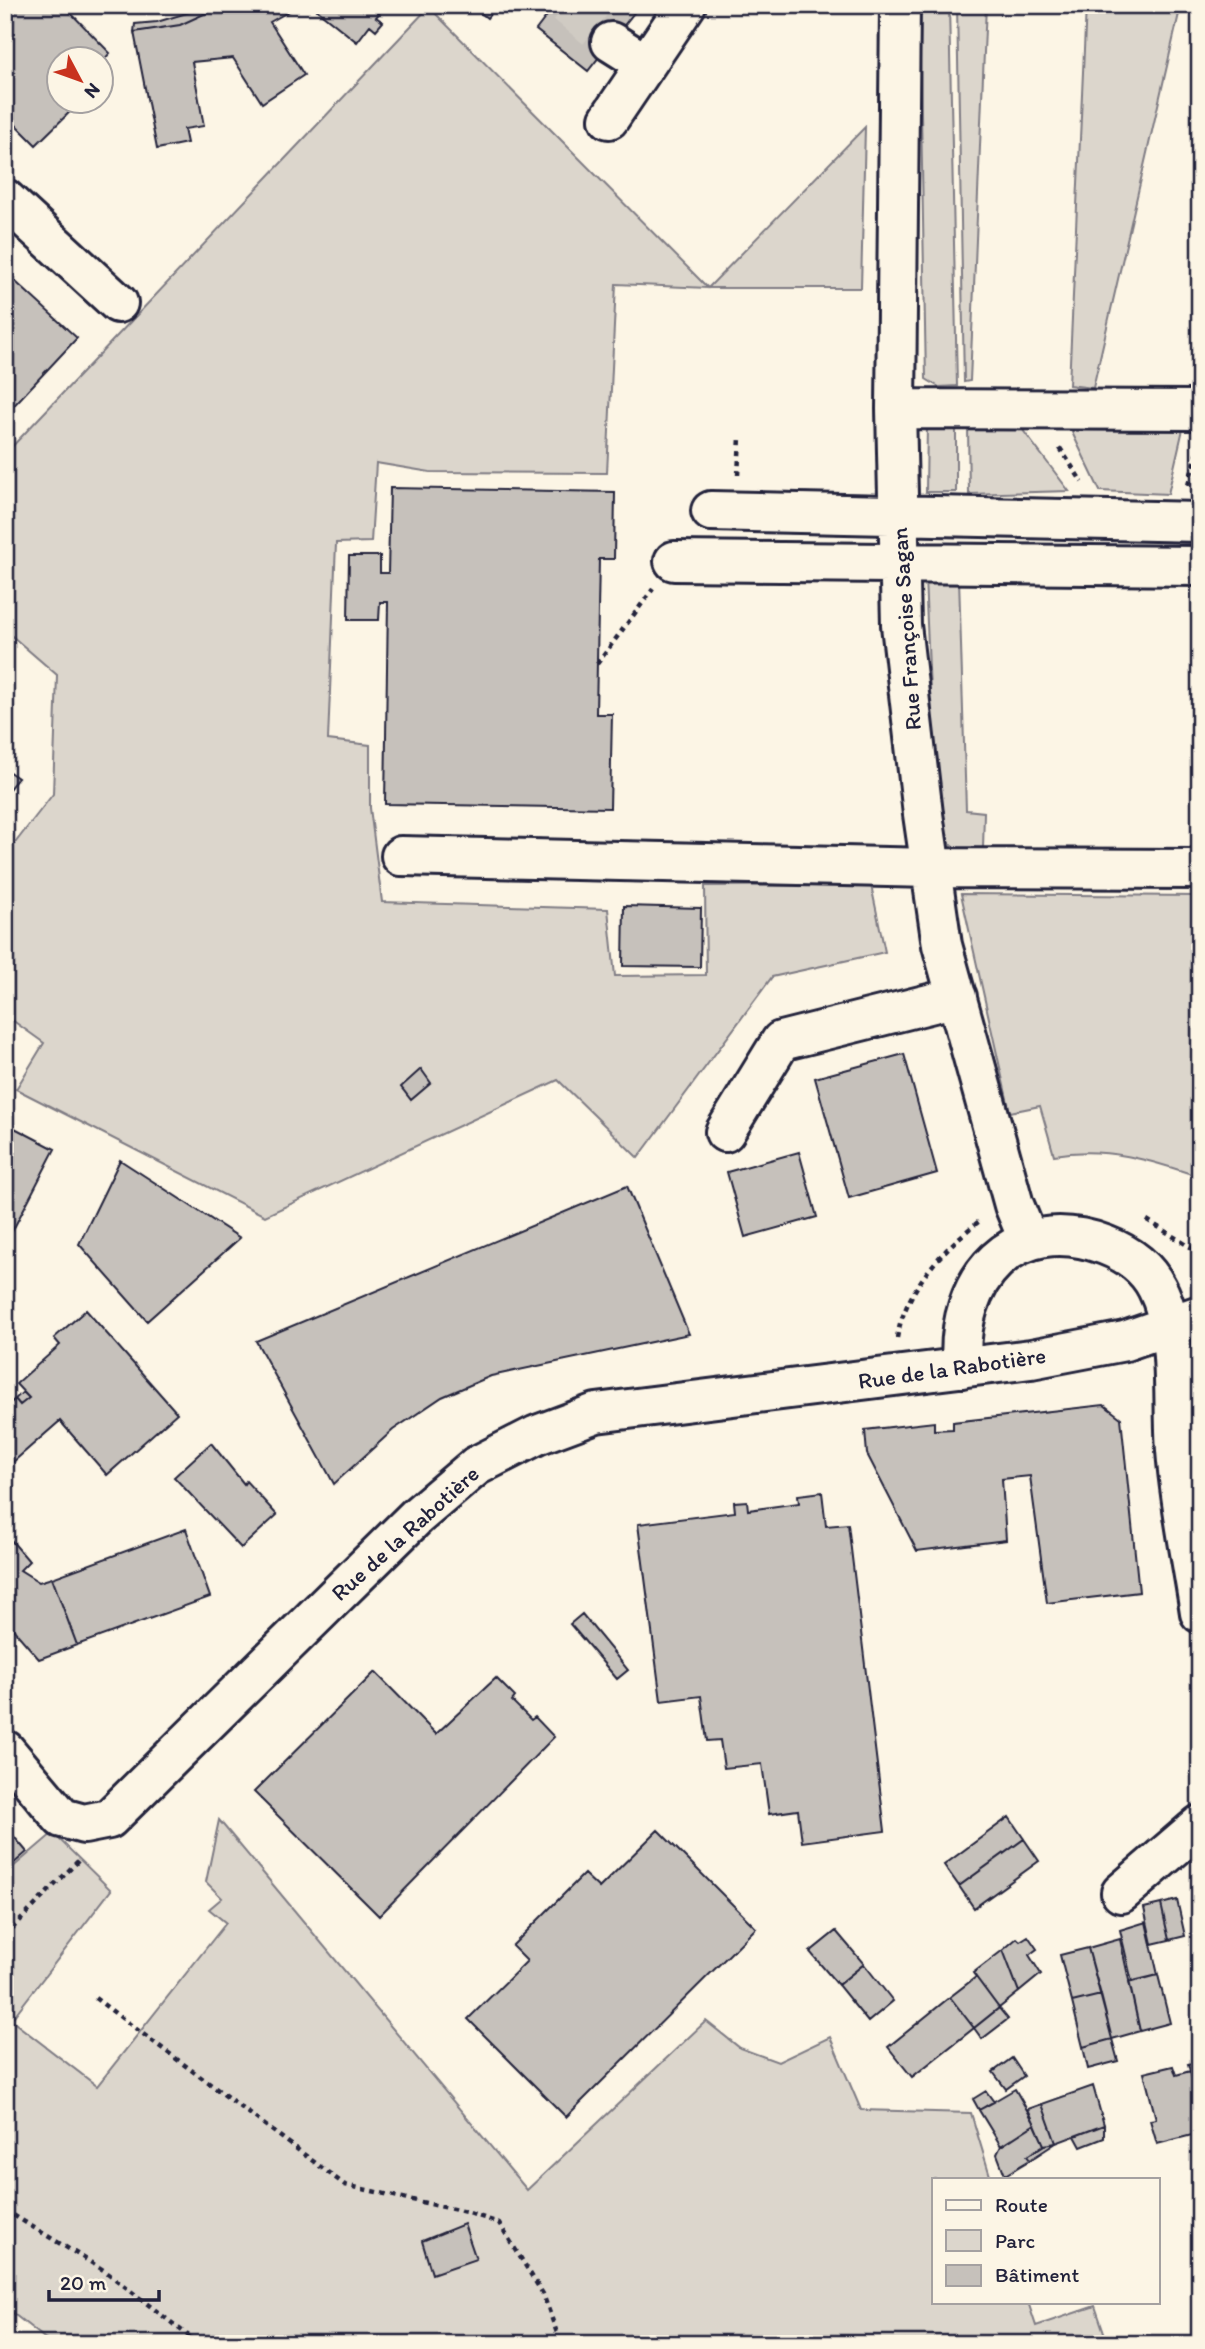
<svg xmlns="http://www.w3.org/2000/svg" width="1205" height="2349" font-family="Itim,sans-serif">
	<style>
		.green { fill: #dcd6cc; stroke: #7f7c84; stroke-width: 2 }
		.building { fill: #c6c1bb; stroke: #22223b; stroke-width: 2 }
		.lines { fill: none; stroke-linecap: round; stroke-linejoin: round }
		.minor-tunnel { stroke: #d0cbc3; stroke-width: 38; stroke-dasharray: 38 19; stroke-linecap: butt }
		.minor-casing { stroke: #22223b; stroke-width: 44 }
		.path { stroke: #22223b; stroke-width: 4.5; stroke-dasharray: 5 5; stroke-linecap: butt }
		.minor { stroke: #fcf5e5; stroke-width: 38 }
		.labels { text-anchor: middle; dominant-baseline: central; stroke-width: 6; stroke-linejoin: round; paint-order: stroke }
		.street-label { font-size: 23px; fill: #22223b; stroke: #fcf5e5 }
	</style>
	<rect width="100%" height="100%" fill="#fcf5e5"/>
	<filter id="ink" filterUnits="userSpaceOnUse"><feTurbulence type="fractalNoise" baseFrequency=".0143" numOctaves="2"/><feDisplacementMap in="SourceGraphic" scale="14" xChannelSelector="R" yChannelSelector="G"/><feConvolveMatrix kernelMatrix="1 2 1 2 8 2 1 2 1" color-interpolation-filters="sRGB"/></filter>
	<g filter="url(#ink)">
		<!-- green -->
		<path class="green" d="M 919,5 L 949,5 L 957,386 L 939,387 L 926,379 Z
			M 957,5 L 986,5 L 970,381 L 964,382 Z
			M 1086,5 L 1181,5 L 1093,388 L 1069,385 Z
			M 429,7 L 708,288 L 865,127 L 861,288 L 708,288 L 616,284 L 607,473 L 430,472 L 376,463 L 371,542 L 336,543 L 328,740 L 370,745 L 370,808 L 382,902 L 608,909 L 615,976 L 706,975 L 705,886 L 871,885 L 885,952 L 772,977 L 638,1158 L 558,1080 L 265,1216 L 16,1089 L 44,1043 L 5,1015 L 5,856 L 53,794 L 57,675 L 5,630 L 5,454 Z
			M 927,425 L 956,425 L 956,492 L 926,492 Z
			M 1019,425 L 1069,491 L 969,494 L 968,426 Z
			M 1069,426 L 1183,429 L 1168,494 L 1100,491 Z
			M 925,578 L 959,578 L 966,810 L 984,812 L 983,849 L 964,854 L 948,842 L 932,736 Z
			M 961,894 L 1200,896 L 1200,1177 C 1151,1160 1105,1146 1054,1155 L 1040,1106 L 1010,1112 Z
			M 219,1820 L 527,2190 L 706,2021 L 740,2048 L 778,2062 L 830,2037 L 861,2110 L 971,2113 L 991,2179 L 934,2179 L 934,2302 L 1028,2302 L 1036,2326 L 1095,2306 L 1108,2344 L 52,2344 L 5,2307 L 5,1874 L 53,1833 L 111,1890 L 11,2020 L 97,2086 L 226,1923 L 209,1909 L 222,1898 L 206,1882 Z"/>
		<!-- building -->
		<path class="building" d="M 5,5 L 63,5 L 110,53 L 102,62 L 60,60 L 60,102 L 80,102 L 36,145 L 5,114 Z
			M 213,5 L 215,9 L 180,25 L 134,32 L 135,24 L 157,22 Z
			M 213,5 L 300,5 L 270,22 L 304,75 L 262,103 L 233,58 L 192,62 L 204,126 L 184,129 L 187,143 L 157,149 L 134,32 L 180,25 L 215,9 Z
			M 320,5 L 386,5 L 376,17 L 383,22 L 376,30 L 370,25 L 357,42 L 317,10 Z
			M 471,5 L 497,5 L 487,18 Z
			M 539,5 L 640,5 L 588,71 L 536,30 L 549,13 Z
			M 5,272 L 77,338 L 5,415 Z
			M 390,488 L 615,492 L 614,559 L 599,559 L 596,714 L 612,714 L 610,808 L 385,804 L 388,602 L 380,602 L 379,620 L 348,620 L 349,556 L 380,556 L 380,573 L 388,573 Z
			M 5,769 L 18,778 L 5,794 Z
			M 624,906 L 701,908 L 700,967 L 623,966 Z
			M 904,1054 L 937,1173 L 849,1198 L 815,1078 Z
			M 421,1069 L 431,1083 L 411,1100 L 401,1087 Z
			M 5,1123 L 55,1149 L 5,1245 Z
			M 799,1152 L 817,1217 L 745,1237 L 727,1172 Z
			M 120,1160 L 240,1238 L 147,1321 L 79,1244 Z
			M 627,1186 L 689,1334 L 491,1376 L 442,1397 L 393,1430 L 334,1484 L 256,1341 Z
			M 86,1310 L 177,1413 L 107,1475 L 60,1421 L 5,1469 L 5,1408 L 15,1399 L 20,1405 L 29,1398 L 16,1384 L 60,1345 L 54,1338 Z
			M 23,1392 L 29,1398 L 20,1405 L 15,1399 Z
			M 1104,1405 L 1121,1418 L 1139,1592 L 1047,1603 L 1030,1476 L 1002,1479 L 1006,1540 L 917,1551 L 867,1454 L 865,1430 L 934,1422 L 934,1430 L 953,1429 L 953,1422 Z
			M 211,1443 L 244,1484 L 246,1481 L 277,1515 L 241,1548 L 174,1477 Z
			M 822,1492 L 826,1526 L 848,1524 L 885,1831 L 802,1842 L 798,1810 L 769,1814 L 762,1764 L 724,1768 L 720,1740 L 707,1741 L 701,1696 L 661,1701 L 638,1524 L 735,1512 L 734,1502 L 747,1501 L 748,1510 L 799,1503 L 798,1495 Z
			M 186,1529 L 210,1597 L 77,1645 L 52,1578 Z
			M 5,1533 L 29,1561 L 20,1570 L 39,1582 L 52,1578 L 77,1645 L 39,1659 L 5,1620 Z
			M 582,1614 L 628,1670 L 617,1679 L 570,1624 Z
			M 375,1672 L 436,1734 L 496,1678 L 515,1697 L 512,1701 L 531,1720 L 535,1717 L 554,1737 L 379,1916 L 254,1792 Z
			M 1009,1817 L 1024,1839 L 959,1886 L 944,1865 Z
			M 5,1826 L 27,1852 L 5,1871 Z
			M 658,1830 L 756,1928 L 566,2117 L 468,2019 L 527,1961 L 512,1946 L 584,1874 L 599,1888 Z
			M 1024,1839 L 1039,1861 L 974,1908 L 959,1886 Z
			M 1177,1900 L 1185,1936 L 1169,1940 L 1161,1904 Z
			M 1161,1904 L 1169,1940 L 1152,1944 L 1144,1908 Z
			M 1146,1922 L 1158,1975 L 1132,1982 L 1120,1930 Z
			M 836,1931 L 864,1964 L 838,1985 L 810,1952 Z
			M 1028,1936 L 1037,1949 L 1029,1955 L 1041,1974 L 1019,1992 L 1003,1950 L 1017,1938 L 1020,1941 Z
			M 1120,1939 L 1140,2031 L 1112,2039 L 1088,1948 Z
			M 1088,1948 L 1101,1995 L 1072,2002 L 1060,1955 Z
			M 1003,1950 L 1019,1992 L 999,2008 L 973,1973 Z
			M 864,1964 L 893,2001 L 868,2022 L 838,1985 Z
			M 1158,1975 L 1170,2023 L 1140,2031 L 1129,1982 Z
			M 976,1977 L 999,2008 L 974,2028 L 950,1997 Z
			M 1101,1995 L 1112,2039 L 1083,2047 L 1072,2002 Z
			M 950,1997 L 974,2028 L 912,2077 L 888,2047 Z
			M 999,2008 L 1008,2019 L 982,2039 L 974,2028 Z
			M 1112,2039 L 1118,2061 L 1088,2069 L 1083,2047 Z
			M 1012,2058 L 1024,2076 L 1006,2089 L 993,2072 Z
			M 1200,2061 L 1200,2068 L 1190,2071 L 1188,2064 Z
			M 1173,2066 L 1176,2075 L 1190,2071 L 1200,2111 L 1200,2133 L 1157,2144 L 1150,2120 L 1156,2119 L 1144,2073 Z
			M 1200,2068 L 1200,2111 L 1190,2071 Z
			M 1093,2086 L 1104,2125 L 1056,2143 L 1042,2104 Z
			M 1015,2089 L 1035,2124 L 1001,2146 L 979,2110 Z
			M 986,2091 L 994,2102 L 979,2110 L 973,2099 Z
			M 1042,2104 L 1056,2143 L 1044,2145 L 1028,2109 Z
			M 1035,2124 L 1044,2145 L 1027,2156 L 1030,2160 L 1005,2175 L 997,2154 L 1001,2146 Z
			M 1104,2125 L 1104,2138 L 1081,2147 L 1075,2136 Z
			M 1056,2143 L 1030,2160 L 1027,2156 L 1044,2145 Z
			M 464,2224 L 476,2259 L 432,2274 L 422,2241 Z"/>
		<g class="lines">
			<!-- minor-tunnel -->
			<path class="minor-tunnel" d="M 566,5 L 611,42"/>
			<defs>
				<path id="minor" d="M 900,5 L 896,409 L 901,625 L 923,814 L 942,945 L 1014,1205 L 1028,1239
					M 611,42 L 646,64
					M 609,119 L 686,5
					M 5,199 L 118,303
					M 896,409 L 1200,410
					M 711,511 L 1200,522
					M 674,561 L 1200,566
					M 401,856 L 932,868 L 1200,869
					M 725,1132 L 781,1041 L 957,997
					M 962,1368 C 954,1279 1014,1211 1105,1245 C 1126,1253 1146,1266 1157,1288 C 1180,1332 1172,1400 1176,1450 C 1180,1504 1192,1559 1200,1613
					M 5,1750 L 62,1818 L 84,1824 L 109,1819 L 417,1516 L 476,1466 L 537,1435 L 596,1413 L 1031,1359 L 1125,1341 L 1200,1315
					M 1121,1893 L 1200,1825"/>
			</defs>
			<!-- minor casing -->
			<use href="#minor" class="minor-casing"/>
			<!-- path -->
			<path class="path" d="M 1060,448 L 1082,482
				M 738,475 L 740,437
				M 1188,485 L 1199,446
				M 597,664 L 653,589
				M 1147,1220 L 1200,1253
				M 897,1338 C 905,1290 943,1248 981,1220
				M 5,1936 L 78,1861
				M 95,1998 L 345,2185 L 466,2212 L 499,2223 L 543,2294 L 561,2344
				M 5,2210 L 105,2271 L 199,2344"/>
			<!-- minor -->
			<use href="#minor" class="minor"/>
		</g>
	</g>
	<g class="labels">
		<!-- street labels -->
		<g class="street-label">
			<text transform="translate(906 629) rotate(-94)">Rue Françoise Sagan</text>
			<text transform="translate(952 1368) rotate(-8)">Rue de la Rabotière</text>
			<text transform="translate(405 1533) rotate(-42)">Rue de la Rabotière</text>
		</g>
	</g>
	<!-- margin -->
	<rect width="1205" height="2349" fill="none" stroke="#fcf5e5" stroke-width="28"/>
	<rect x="14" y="14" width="1177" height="2321" fill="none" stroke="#22223b" stroke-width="2.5" filter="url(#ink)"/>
	<!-- legend -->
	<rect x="932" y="2178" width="228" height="126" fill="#fcf5e5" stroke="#a5a1a1" stroke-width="2"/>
	<rect x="946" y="2200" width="35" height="10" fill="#fcf5e5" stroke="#a5a1a1" stroke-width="2"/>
	<text x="995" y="2212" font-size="21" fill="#22223b">Route</text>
	<rect x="946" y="2230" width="35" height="21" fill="#dcd6cc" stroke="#a5a1a1" stroke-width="2"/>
	<text x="995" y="2248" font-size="21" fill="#22223b">Parc</text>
	<rect x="946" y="2265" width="35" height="21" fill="#c6c1bb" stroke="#a5a1a1" stroke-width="2"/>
	<text x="995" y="2282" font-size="21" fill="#22223b">Bâtiment</text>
	<!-- north arrow -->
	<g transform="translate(80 80) rotate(131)"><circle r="33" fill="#fcf5e5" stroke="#a5a1a1" stroke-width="2"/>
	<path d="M0-5L12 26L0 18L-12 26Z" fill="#c8321e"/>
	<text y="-10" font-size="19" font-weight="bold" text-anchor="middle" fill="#22223b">N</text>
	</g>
	<!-- scale -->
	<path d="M49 2290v10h110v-10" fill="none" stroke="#22223b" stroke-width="3.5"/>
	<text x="60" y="2290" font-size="21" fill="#22223b" stroke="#fcf5e5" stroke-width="5" paint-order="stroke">20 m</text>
</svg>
